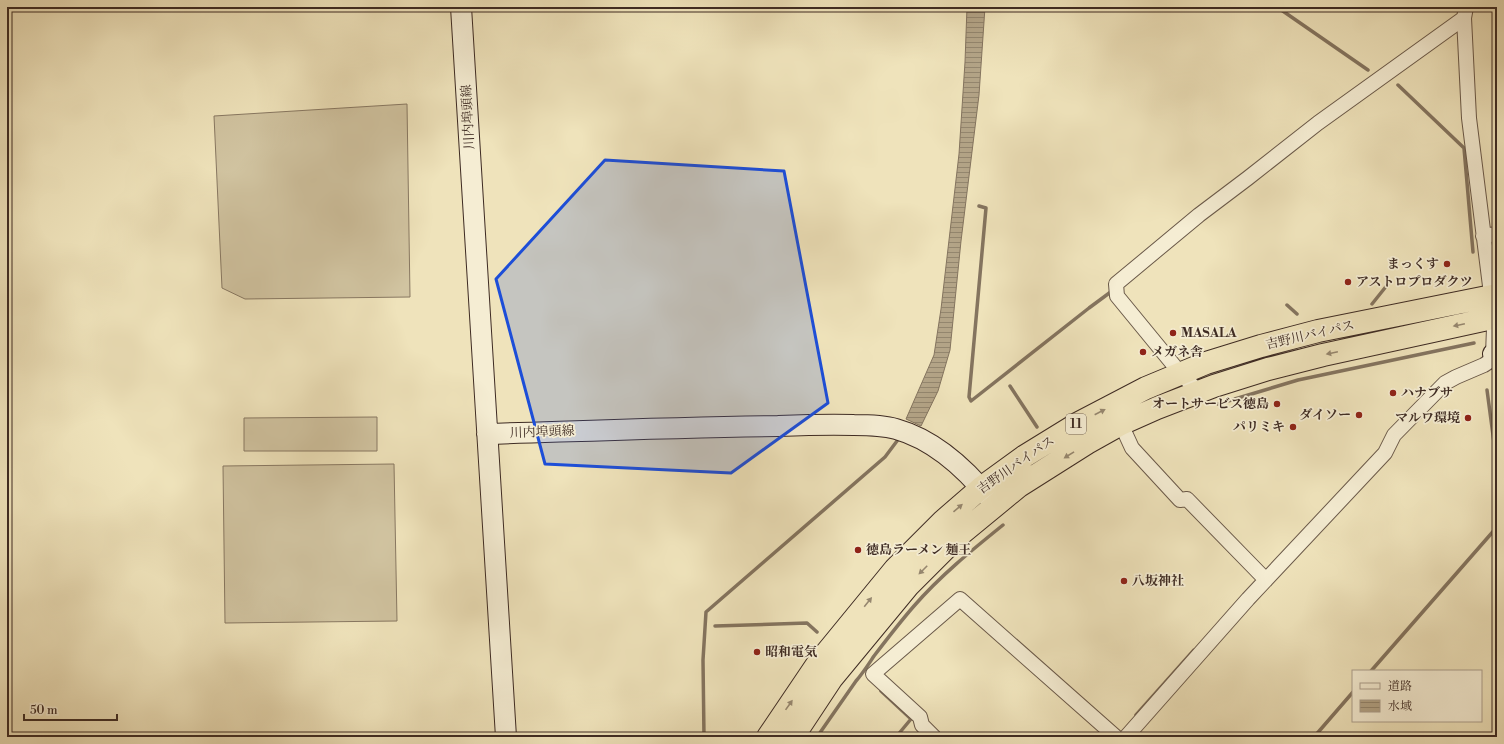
<svg xmlns="http://www.w3.org/2000/svg" width="1504" height="744" font-family="'Libre Bodoni','Noto Serif JP',serif">
	<style>
		.garden { fill: #d1c4a1; stroke: #887862 }
		.water { fill: url(#water-rules); stroke: #84745f }
		.lines { fill: none; stroke-linecap: round; stroke-linejoin: round }
		.stream { stroke: #84745f; stroke-width: 3.5 }
		.street-casing { stroke: #6a5949; stroke-width: 16 }
		.secondary-casing { stroke: #3e2b23; stroke-width: 22 }
		.highway-casing { stroke: #3e2b23; stroke-width: 24 }
		.street { stroke: #f5edd3; stroke-width: 14 }
		.secondary { stroke: #f5edd3; stroke-width: 20 }
		.highway { stroke: #efe3bb; stroke-width: 22 }
		.oneway { fill: #96876f }
		.marked { fill: #1d4ed8; fill-opacity: 0.2; stroke: #1d4ed8; stroke-width: 3; stroke-linejoin: round }
		.poi-dot { fill: #8f2418; stroke: #f5edd3; stroke-width: 1.5 }
		.labels { text-anchor: middle; dominant-baseline: central; stroke-width: 3.5; stroke-linejoin: round; paint-order: stroke }
		.shield { fill: #f5edd3; stroke: #756558; stroke-width: 1 }
		.shield-label { font-size: 12px; font-weight: bold; fill: #3e2b23 }
		.street-label { font-size: 13px; fill: #3e2b23; stroke: #f5edd3 }
		.poi-label { font-size: 13px; font-weight: bold; fill: #3e2b23; stroke: #f5edd3; text-anchor: start }
	</style>
	<defs>
		<pattern id="water-rules" width="6" height="5" patternUnits="userSpaceOnUse"><rect width="6" height="5" fill="#b3a487"/><path d="M0 2.5h6" fill="none" stroke="#93866e"/></pattern>
	</defs>
	<rect width="100%" height="100%" fill="#efe3bb"/>
	<filter id="stains"><feTurbulence type="fractalNoise" baseFrequency=".005" numOctaves="4"/><feColorMatrix values="0 0 0 0 .2 0 0 0 0 .09 0 0 0 0 .02 0 0 0 .5 -.17"/></filter>
	<radialGradient id="worn" r=".72"><stop offset=".6" stop-color="#630" stop-opacity="0"/><stop offset="1" stop-color="#630" stop-opacity=".3"/></radialGradient>
	<!-- garden -->
	<path class="garden" d="M 407,104 L 410,297 L 245,299 L 222,288 L 214,116 Z
		M 377,417 L 377,451 L 244,451 L 244,418 Z
		M 394,464 L 397,621 L 225,623 L 223,466 Z"/>
	<!-- water -->
	<path class="water" d="M 967,7 L 985,7 L 979,95 L 961,241 L 950,350 L 938,391 L 921,426 L 906,419 L 934,355 L 941,309 L 959,154 L 965,62 Z"/>
	<g class="lines">
		<!-- stream -->
		<path class="stream" d="M 1277,7 L 1368,70
			M 1398,85 L 1464,148 L 1473,252
			M 979,206 L 986,208 L 969,397 L 971,401 L 1089,308 L 1112,291
			M 1372,304 L 1388,284
			M 1287,305 L 1297,314
			M 1010,386 L 1037,427
			M 1487,390 L 1497,465
			M 1218,404 L 1298,380 L 1474,343
			M 715,626 L 807,623 L 817,632
			M 1371,671 L 1497,527
			M 7,683 L 9,689 L 7,720
			M 881,691 L 911,719 L 896,737
			M 1136,715 L 1194,650
			M 704,737 L 703,660 L 706,612 L 885,457 L 900,437
			M 817,737 L 856,681 C 863,673 868,665 874,656 C 887,639 900,622 914,606 C 940,576 972,550 1003,525
			M 1314,737 L 1353,692"/>
		<defs>
			<path id="street" d="M 1483,236 L 1497,234
				M 1198,391 L 1181,374 L 1117,296 L 1116,284 L 1199,215 L 1248,178 L 1318,123 L 1464,18
				M 1121,424 L 1132,448 L 1180,500 L 1187,499 L 1266,580
				M 934,737 L 922,725 L 920,717 L 873,674 L 960,599 L 1116,737
				M 1126,737 L 1248,599 L 1385,453 L 1394,435 L 1445,383 L 1456,377 L 1484,365 L 1490,361 L 1493,354 L 1494,328 L 1494,318 L 1469,118 L 1464,18 L 1466,7"/>
			<path id="secondary" d="M 461,7 L 506,737
				M 1493,354 L 1497,360
				M 487,434 C 584,431 681,427 778,426 C 803,425 828,424 854,425 C 867,425 882,425 896,429 C 935,440 966,469 991,500"/>
			<path id="highway" d="M 768,737 L 818,663 L 895,569 L 943,521 L 981,488 L 1025,456 L 1077,424 L 1146,388 L 1206,363 L 1261,346 L 1318,331 L 1497,295
				M 793,737 L 832,678 L 908,586 L 957,537 L 1019,486 L 1087,443 L 1121,424 L 1157,408 L 1214,386 L 1268,369 L 1323,355 L 1497,317"/>
		</defs>
		<!-- street casing -->
		<use href="#street" class="street-casing"/>
		<!-- secondary casing -->
		<use href="#secondary" class="secondary-casing"/>
		<!-- highway casing -->
		<use href="#highway" class="highway-casing"/>
		<!-- street -->
		<use href="#street" class="street"/>
		<!-- secondary -->
		<use href="#secondary" class="secondary"/>
		<!-- highway -->
		<use href="#highway" class="highway"/>
	</g>
	<!-- one-way arrows -->
	<defs><path id="oneway-solid" d="M-6-.8H1V-3.2L6.5 0L1 3.2V.8H-6Z"/></defs>
	<g class="oneway">
		<use href="#oneway-solid" transform="translate(1459 325) rotate(168)"/>
		<use href="#oneway-solid" transform="translate(1332 353) rotate(168)"/>
		<use href="#oneway-solid" transform="translate(1100 412) rotate(-27)"/>
		<use href="#oneway-solid" transform="translate(1069 455) rotate(148)"/>
		<use href="#oneway-solid" transform="translate(958 508) rotate(-41)"/>
		<use href="#oneway-solid" transform="translate(923 570) rotate(135)"/>
		<use href="#oneway-solid" transform="translate(868 602) rotate(-51)"/>
		<use href="#oneway-solid" transform="translate(789 705) rotate(-55)"/>
	</g>
	<!-- marked area -->
	<path class="marked" d="M 605,160 L 784,171 L 828,403 L 731,473 L 545,464 L 496,279 Z"/>
	<!-- markers -->
	<g class="poi-dot">
		<circle cx="1447" cy="264" r="4"/>
		<circle cx="1348" cy="282" r="4"/>
		<circle cx="1173" cy="333" r="4"/>
		<circle cx="1143" cy="352" r="4"/>
		<circle cx="1393" cy="393" r="4"/>
		<circle cx="1277" cy="404" r="4"/>
		<circle cx="1359" cy="415" r="4"/>
		<circle cx="1468" cy="418" r="4"/>
		<circle cx="1293" cy="427" r="4"/>
		<circle cx="858" cy="550" r="4"/>
		<circle cx="1124" cy="581" r="4"/>
		<circle cx="757" cy="652" r="4"/>
	</g>
	<g class="labels">
		<!-- shield labels -->
		<rect class="shield" x="1066" y="414" width="20" height="20" rx="3"/>
		<g class="shield-label">
			<text x="1076" y="424">11</text>
		</g>
		<!-- street labels -->
		<g class="street-label">
			<text transform="translate(468 117) rotate(-93)">川内埠頭線</text>
			<text transform="translate(1310 335) rotate(-13)">吉野川バイパス</text>
			<text transform="translate(542 432) rotate(-2)">川内埠頭線</text>
			<text transform="translate(1016 465) rotate(-35)">吉野川バイパス</text>
		</g>
		<!-- poi labels -->
		<g class="poi-label">
			<text x="1439" y="264" text-anchor="end">まっくす</text>
			<text x="1356" y="282">アストロプロダクツ</text>
			<text x="1181" y="333">MASALA</text>
			<text x="1151" y="352">メガネ舎</text>
			<text x="1401" y="393">ハナブサ</text>
			<text x="1269" y="404" text-anchor="end">オートサービス徳島</text>
			<text x="1351" y="415" text-anchor="end">ダイソー</text>
			<text x="1460" y="418" text-anchor="end">マルワ環境</text>
			<text x="1285" y="427" text-anchor="end">パリミキ</text>
			<text x="866" y="550">徳島ラーメン 麺王</text>
			<text x="1132" y="581">八坂神社</text>
			<text x="765" y="652">昭和電気</text>
		</g>
	</g>
	<!-- margin -->
	<rect width="1504" height="744" fill="none" stroke="#efe3bb" stroke-width="24"/>
	<rect x="8" y="8" width="1488" height="728" fill="none" stroke="#3e2b23" stroke-width="2"/>
	<rect x="12" y="12" width="1480" height="720" fill="none" stroke="#3e2b23"/>
	<!-- legend -->
	<rect x="1352" y="670" width="130" height="52" fill="#f5edd3" stroke="#ac9f8d"/>
	<rect x="1360" y="683" width="20" height="6" fill="#f5edd3" stroke="#ac9f8d"/>
	<text x="1388" y="690" font-size="12" fill="#3e2b23">道路</text>
	<rect x="1360" y="700" width="20" height="12" fill="url(#water-rules)" stroke="#ac9f8d"/>
	<text x="1388" y="710" font-size="12" fill="#3e2b23">水域</text>
	<!-- scale -->
	<path d="M24 714v6h93v-6" fill="none" stroke="#3e2b23" stroke-width="2"/>
	<text x="30" y="714" font-size="12" fill="#3e2b23" stroke="#f5edd3" stroke-width="3" paint-order="stroke">50 m</text>
	<rect width="100%" height="100%" filter="url(#stains)"/>
	<rect width="100%" height="100%" fill="url(#worn)"/>
</svg>
